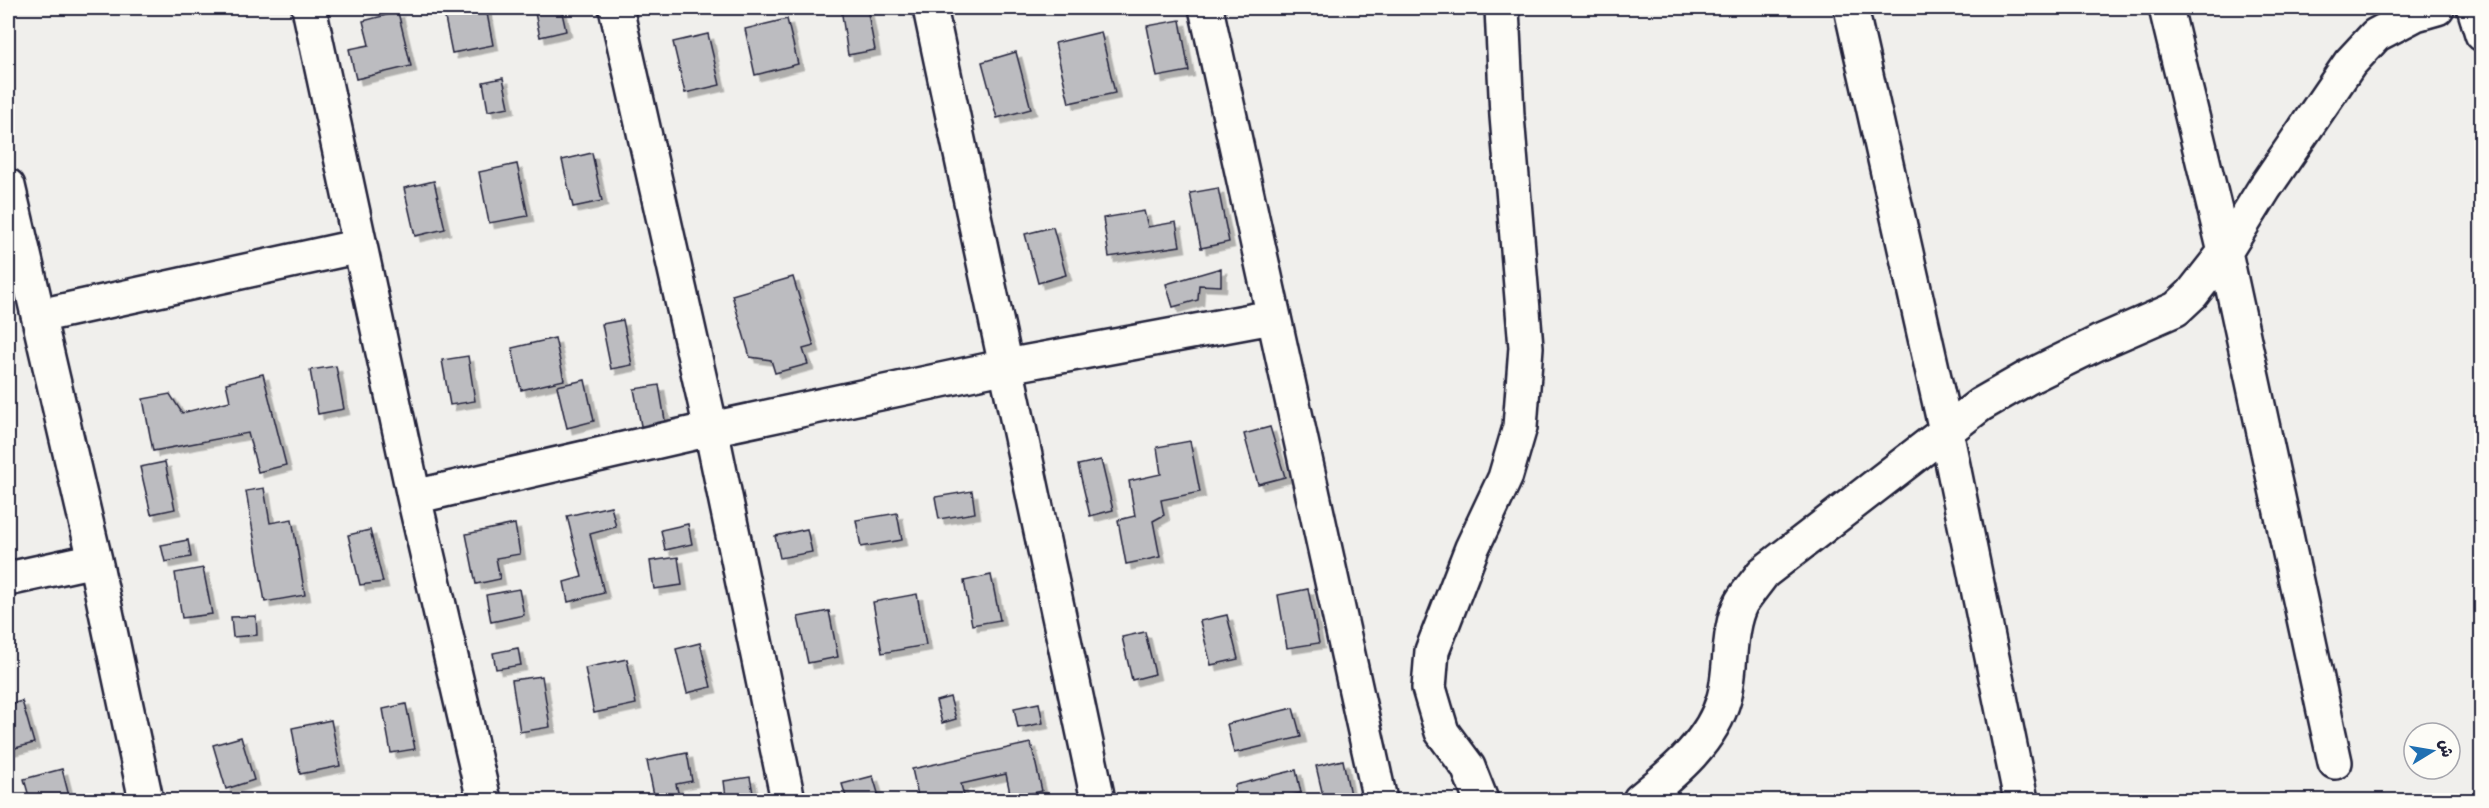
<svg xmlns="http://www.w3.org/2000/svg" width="2489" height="808" font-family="'Playpen Sans','Playpen Sans Arabic',sans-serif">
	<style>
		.building { fill: #bcbcc0; stroke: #22223b; stroke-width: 1.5; filter: url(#shadow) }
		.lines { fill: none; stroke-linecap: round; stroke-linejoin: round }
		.street-casing { stroke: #22223b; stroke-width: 38 }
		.street { stroke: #fdfcf7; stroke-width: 33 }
	</style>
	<defs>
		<filter id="shadow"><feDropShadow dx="5.5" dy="5.5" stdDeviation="0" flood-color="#0004"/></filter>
	</defs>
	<rect width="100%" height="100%" fill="#f0efec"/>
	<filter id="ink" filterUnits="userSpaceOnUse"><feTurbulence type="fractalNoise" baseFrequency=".0167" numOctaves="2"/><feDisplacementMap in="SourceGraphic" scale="12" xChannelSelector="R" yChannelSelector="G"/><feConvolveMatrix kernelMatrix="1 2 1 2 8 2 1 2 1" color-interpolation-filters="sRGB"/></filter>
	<g filter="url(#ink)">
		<!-- building -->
		<path class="building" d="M 443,8 L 486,8 L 493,45 L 452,53 Z
			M 534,8 L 561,8 L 566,31 L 540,37 Z
			M 841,8 L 867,8 L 875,50 L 848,55 Z
			M 398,12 L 411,66 L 356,79 L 349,49 L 369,45 L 363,21 Z
			M 787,19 L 798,64 L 755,75 L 745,29 Z
			M 1180,20 L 1189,71 L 1157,77 L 1147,26 Z
			M 1101,32 L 1115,93 L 1069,103 L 1055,43 Z
			M 708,34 L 720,85 L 685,93 L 673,42 Z
			M 1016,52 L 1031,109 L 997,118 L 982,62 Z
			M 503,78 L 509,107 L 488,111 L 483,82 Z
			M 592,153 L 602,201 L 573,207 L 562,160 Z
			M 517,164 L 528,216 L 489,223 L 479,172 Z
			M 434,181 L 445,229 L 415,236 L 404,188 Z
			M 1218,188 L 1229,242 L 1201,248 L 1190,193 Z
			M 1144,211 L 1148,227 L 1176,222 L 1180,246 L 1109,257 L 1103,218 Z
			M 1053,227 L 1066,275 L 1038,283 L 1025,234 Z
			M 1221,268 L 1221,286 L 1199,285 L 1198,300 L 1173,307 L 1166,284 Z
			M 793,277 L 814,346 L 803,349 L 808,364 L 775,373 L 771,360 L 750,357 L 732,295 Z
			M 623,320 L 632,365 L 611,369 L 602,324 Z
			M 555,338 L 564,380 L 521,390 L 512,348 Z
			M 468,356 L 475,401 L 450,405 L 442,360 Z
			M 336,366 L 344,409 L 318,414 L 310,370 Z
			M 263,374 L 286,465 L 258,472 L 248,433 L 153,451 L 143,399 L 170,394 L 182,413 L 230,401 L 226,383 Z
			M 585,380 L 594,421 L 567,428 L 557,386 Z
			M 659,385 L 666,426 L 642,431 L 634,389 Z
			M 1270,427 L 1285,477 L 1258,484 L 1244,434 Z
			M 1190,441 L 1200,492 L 1161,500 L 1164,515 L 1153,521 L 1160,557 L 1126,564 L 1118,520 L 1135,516 L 1129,481 L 1161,474 L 1157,447 Z
			M 1101,460 L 1113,510 L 1090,516 L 1078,465 Z
			M 165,462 L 175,509 L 151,514 L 140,467 Z
			M 264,488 L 270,523 L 292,519 L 305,595 L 265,602 L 246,491 Z
			M 972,491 L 975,513 L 939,519 L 935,497 Z
			M 611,506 L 616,527 L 590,534 L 604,593 L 568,602 L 564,582 L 582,577 L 567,516 Z
			M 897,513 L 902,540 L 861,547 L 856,520 Z
			M 515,524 L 520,554 L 496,558 L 500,579 L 476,584 L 466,534 Z
			M 688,524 L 692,544 L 665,550 L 661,530 Z
			M 807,529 L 812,552 L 780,558 L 775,536 Z
			M 370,530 L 383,582 L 360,585 L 348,535 Z
			M 188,540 L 191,557 L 165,562 L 161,545 Z
			M 678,557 L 682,585 L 654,589 L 650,561 Z
			M 203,568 L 212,614 L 182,618 L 175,573 Z
			M 991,575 L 1000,620 L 972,625 L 964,581 Z
			M 519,589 L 524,615 L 491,622 L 486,595 Z
			M 1308,589 L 1319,643 L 1287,648 L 1278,595 Z
			M 917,594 L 926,645 L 882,653 L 873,602 Z
			M 829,611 L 838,657 L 808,663 L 798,617 Z
			M 1227,615 L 1238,659 L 1211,665 L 1200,621 Z
			M 256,616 L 257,635 L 233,637 L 231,617 Z
			M 1145,632 L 1155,674 L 1132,680 L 1122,637 Z
			M 700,643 L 711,687 L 687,693 L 676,649 Z
			M 518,648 L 521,665 L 496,669 L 493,653 Z
			M 627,659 L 636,704 L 594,713 L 585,668 Z
			M 542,676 L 550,727 L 520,732 L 512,680 Z
			M 950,697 L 956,719 L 942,723 L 936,701 Z
			M 22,701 L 34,743 L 8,750 L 8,705 Z
			M 1039,703 L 1043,723 L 1018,728 L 1014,708 Z
			M 406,704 L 415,749 L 391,753 L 383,709 Z
			M 1293,708 L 1301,737 L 1234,753 L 1227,724 Z
			M 331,720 L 340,766 L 300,774 L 292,728 Z
			M 241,737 L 254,780 L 226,789 L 213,745 Z
			M 1031,743 L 1042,791 L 1011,798 L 1006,774 L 961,784 L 965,800 L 919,800 L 912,769 Z
			M 687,753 L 692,781 L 676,784 L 680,800 L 655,800 L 647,761 Z
			M 1343,760 L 1351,800 L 1324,800 L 1316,766 Z
			M 62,769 L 70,800 L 30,800 L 24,779 Z
			M 1296,770 L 1301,793 L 1270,800 L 1234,800 L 1235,785 Z
			M 873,776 L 880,800 L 847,800 L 842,784 Z
			M 750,777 L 753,793 L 726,797 L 724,781 Z"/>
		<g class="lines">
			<defs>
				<path id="street" d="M 309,8 L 414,497 L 484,800
					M 616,8 L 711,429 L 788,800
					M 930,8 L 1098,800
					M 1206,8 L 1380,800
					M 1851,8 L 1946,431 L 2021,800
					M 2166,8 L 2225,252 L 2335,762
					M 2474,8 L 2482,34
					M 8,186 L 95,560 L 146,800
					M 39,316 L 360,246
					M 414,497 L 711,429 L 1007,366 L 1272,317
					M 8,579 L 95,560
					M 1481,800 L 1468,767 L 1442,732 L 1429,688 L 1432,651 L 1472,548 L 1505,478 L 1520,427 L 1526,347 L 1507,116 L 1502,8
					M 1640,800 C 1673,773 1712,742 1724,698 C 1732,670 1727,630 1741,603 C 1747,593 1756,583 1763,573 L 1980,405 L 2027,378 L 2098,343 L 2176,309 L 2192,294 L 2225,252 L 2264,189 L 2350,63 L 2376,35 L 2416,14 L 2437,8"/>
			</defs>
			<!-- street casing -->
			<use href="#street" class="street-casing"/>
			<!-- street -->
			<use href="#street" class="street"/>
		</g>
	</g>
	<!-- margin -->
	<rect width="2489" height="808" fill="none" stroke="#fdfcf7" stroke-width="30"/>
	<rect x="15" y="15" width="2459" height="778" fill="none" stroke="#22223b" stroke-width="2" filter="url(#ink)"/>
	<!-- north arrow -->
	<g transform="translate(2432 751) rotate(79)"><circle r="28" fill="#fdfcf7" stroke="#a5a5ac" stroke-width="1.5"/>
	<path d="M0-4.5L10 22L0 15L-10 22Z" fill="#1f6fb2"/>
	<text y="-9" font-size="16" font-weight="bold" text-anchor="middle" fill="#22223b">ش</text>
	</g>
</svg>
